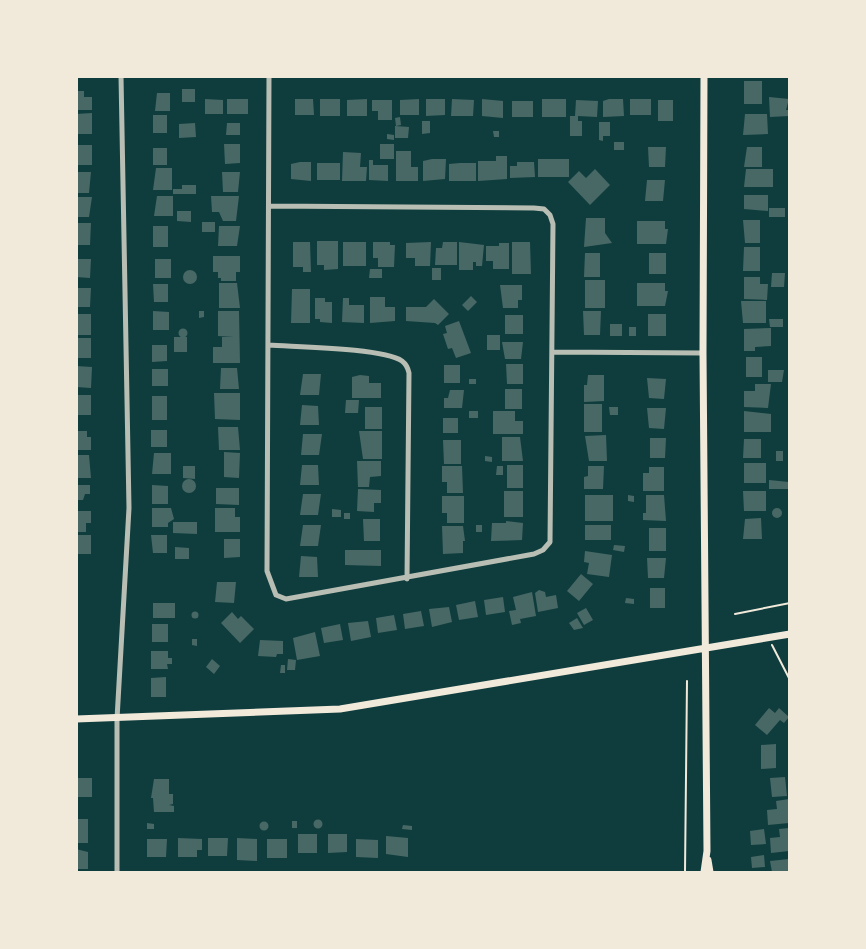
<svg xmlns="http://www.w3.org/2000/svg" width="866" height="949" font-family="Inter,sans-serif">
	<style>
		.building { fill: #486865 }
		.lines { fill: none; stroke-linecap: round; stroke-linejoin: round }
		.path { stroke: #f1e9da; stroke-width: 2 }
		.minor { stroke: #b8beb3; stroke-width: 5 }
		.secondary { stroke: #f1e9da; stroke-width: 7 }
	</style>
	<rect width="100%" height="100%" fill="#0f3d3e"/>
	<!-- building -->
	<path class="building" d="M 744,81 L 762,81 L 762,104 L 744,104 Z
		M 182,89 L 195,89 L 195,102 L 182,102 Z
		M 76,91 L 84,91 L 84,97 L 92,97 L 92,110 L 76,110 Z
		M 157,93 L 170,93 L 170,111 L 155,111 Z
		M 769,97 L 789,99 L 786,110 L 789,110 L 789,116 L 770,117 Z
		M 205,99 L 223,100 L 223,114 L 205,114 Z
		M 227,99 L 248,99 L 248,114 L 227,114 Z
		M 295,99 L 313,99 L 314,115 L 295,115 Z
		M 320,99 L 340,99 L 340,116 L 320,116 Z
		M 367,99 L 367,116 L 347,116 L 347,100 Z
		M 419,99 L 419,115 L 400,115 L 400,100 Z
		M 426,99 L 445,99 L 445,115 L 426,116 Z
		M 452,99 L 474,100 L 473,116 L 451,116 Z
		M 482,99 L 503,101 L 503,118 L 482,116 Z
		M 542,99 L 566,99 L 566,117 L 542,117 Z
		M 609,99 L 623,99 L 624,116 L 603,117 L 603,101 Z
		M 630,99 L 651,99 L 651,115 L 630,115 Z
		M 372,100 L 392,100 L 392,120 L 378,120 L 378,111 L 372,111 Z
		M 576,100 L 598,101 L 597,117 L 578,116 L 578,121 L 582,121 L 582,136 L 570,136 L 570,116 L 575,116 Z
		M 658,100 L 673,100 L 673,121 L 658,121 Z
		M 512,101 L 533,101 L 533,117 L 512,117 Z
		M 92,113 L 92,134 L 76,134 L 76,114 Z
		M 745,114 L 767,114 L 768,134 L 743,135 Z
		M 153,115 L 167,115 L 167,133 L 153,133 Z
		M 400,117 L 401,125 L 396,126 L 395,118 Z
		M 422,121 L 430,121 L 430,133 L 422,134 Z
		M 599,122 L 610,122 L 610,136 L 603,136 L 603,141 L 599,140 Z
		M 195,123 L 196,137 L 179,138 L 179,124 Z
		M 227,123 L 240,123 L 240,135 L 226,135 Z
		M 395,126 L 409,127 L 408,138 L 395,138 Z
		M 493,131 L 499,131 L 499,137 L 494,137 Z
		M 387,134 L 394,135 L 394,140 L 387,139 Z
		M 614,142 L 624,142 L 624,150 L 614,150 Z
		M 224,144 L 240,144 L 240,163 L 225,164 Z
		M 380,144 L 394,144 L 394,159 L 380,159 Z
		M 76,145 L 92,145 L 92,165 L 76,165 Z
		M 648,147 L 666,147 L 665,167 L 649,167 Z
		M 747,147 L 762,147 L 762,167 L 744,167 Z
		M 153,148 L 167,148 L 167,165 L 153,165 Z
		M 396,151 L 411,151 L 411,167 L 418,167 L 418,181 L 396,181 Z
		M 343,152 L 361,153 L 360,167 L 367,167 L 366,181 L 342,181 Z
		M 496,156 L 507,156 L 507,179 L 478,181 L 478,161 L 496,161 Z
		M 432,159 L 446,159 L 445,179 L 423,181 L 423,161 Z
		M 538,159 L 569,159 L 569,177 L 538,177 Z
		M 369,160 L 373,160 L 373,165 L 388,165 L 388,181 L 369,180 Z
		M 300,162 L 311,162 L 311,181 L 291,179 L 291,164 Z
		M 517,162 L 534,162 L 535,177 L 510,178 L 510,166 L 517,166 Z
		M 317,163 L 340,163 L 340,180 L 317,180 Z
		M 460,163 L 476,163 L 476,181 L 449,181 L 449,164 Z
		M 156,168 L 172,168 L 172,190 L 153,190 Z
		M 595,169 L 610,185 L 590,205 L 568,182 L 579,171 L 586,178 Z
		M 746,169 L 773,169 L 773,187 L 744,187 Z
		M 76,172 L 91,172 L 89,193 L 76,193 Z
		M 222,172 L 240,172 L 238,192 L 223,192 Z
		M 647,180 L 665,180 L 663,201 L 645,201 Z
		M 182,185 L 196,185 L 196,194 L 173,194 L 173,189 L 182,189 Z
		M 744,195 L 768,195 L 768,211 L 744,209 Z
		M 157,196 L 173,196 L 173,216 L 154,216 Z
		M 211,196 L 239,196 L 236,221 L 223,221 L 219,212 L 212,212 Z
		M 76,197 L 92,197 L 89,217 L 76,217 Z
		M 769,208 L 785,208 L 785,217 L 769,217 Z
		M 177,211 L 191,211 L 191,222 L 177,221 Z
		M 586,218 L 605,218 L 605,233 L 612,243 L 584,247 Z
		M 743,220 L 760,220 L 760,243 L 745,243 Z
		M 637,221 L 665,221 L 665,229 L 668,229 L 666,244 L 637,244 Z
		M 202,222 L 215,222 L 215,232 L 202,232 Z
		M 76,223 L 91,223 L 90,245 L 78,245 Z
		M 153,226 L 168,226 L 168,247 L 153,247 Z
		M 219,226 L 240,226 L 237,246 L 218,246 Z
		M 317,241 L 338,241 L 338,269 L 324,270 L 324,265 L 317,265 Z
		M 293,242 L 310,242 L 311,272 L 303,272 L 303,267 L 293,267 Z
		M 343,242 L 366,242 L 366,266 L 343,266 Z
		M 373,242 L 390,242 L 390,245 L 395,245 L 394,267 L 378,267 L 378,258 L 373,258 Z
		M 431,242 L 430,266 L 415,266 L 415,258 L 406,258 L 406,243 Z
		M 443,242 L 457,242 L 457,265 L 435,265 L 436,248 L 442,248 Z
		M 459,242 L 484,245 L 482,266 L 476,266 L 476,262 L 473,262 L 473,270 L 459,270 Z
		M 512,242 L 530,242 L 531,274 L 512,274 Z
		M 499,243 L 509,243 L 509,269 L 493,269 L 493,261 L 486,261 L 486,246 L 499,246 Z
		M 744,247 L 760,247 L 760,271 L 743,271 Z
		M 585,253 L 600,253 L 600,277 L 584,277 Z
		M 649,253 L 666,253 L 666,274 L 649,274 Z
		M 213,256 L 240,256 L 240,272 L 236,272 L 236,281 L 221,281 L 221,278 L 218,278 L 218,272 L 213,272 Z
		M 76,259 L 91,259 L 90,278 L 76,277 Z
		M 155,259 L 171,259 L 171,278 L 155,278 Z
		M 432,268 L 441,268 L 441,280 L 432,280 Z
		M 370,269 L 382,269 L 382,278 L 369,278 Z
		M183 277a7 7 0 1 1 14 0a7 7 0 1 1-14 0Z
		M 772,273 L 785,273 L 784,287 L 771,287 Z
		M 744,277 L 760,277 L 760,284 L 768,284 L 767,300 L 744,299 Z
		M 585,280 L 605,280 L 605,308 L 585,308 Z
		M 219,283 L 237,283 L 240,308 L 219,308 Z
		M 637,283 L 665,283 L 665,291 L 668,291 L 665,306 L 637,306 Z
		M 153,284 L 168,284 L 168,302 L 154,302 Z
		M 500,285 L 522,285 L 522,300 L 518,300 L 518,308 L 503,308 Z
		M 76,288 L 91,288 L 90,307 L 76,307 Z
		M 292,289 L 310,289 L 310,323 L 291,323 Z
		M 471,296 L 477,302 L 468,311 L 462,305 Z
		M 370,297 L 385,297 L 385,307 L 395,307 L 395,321 L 370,323 Z
		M 315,298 L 325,298 L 325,302 L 332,302 L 332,323 L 320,322 L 320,319 L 315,319 Z
		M 343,298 L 349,298 L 349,305 L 364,305 L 364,323 L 342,322 Z
		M 434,299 L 449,314 L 438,325 L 435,323 L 406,321 L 406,307 L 426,307 Z
		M 741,301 L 766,301 L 766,323 L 743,323 Z
		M 153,311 L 169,312 L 169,330 L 153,330 Z
		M 199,311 L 204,311 L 204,317 L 199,318 Z
		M 218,311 L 239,311 L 240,363 L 213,363 L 213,347 L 222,347 L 222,337 L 234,337 L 218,336 Z
		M 583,311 L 601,311 L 600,335 L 584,335 Z
		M 76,314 L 91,314 L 91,335 L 76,335 Z
		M 648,314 L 666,314 L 666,336 L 648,336 Z
		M 505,315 L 523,315 L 523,334 L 505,334 Z
		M 769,319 L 783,319 L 783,327 L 770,327 Z
		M 459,321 L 471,353 L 456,358 L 452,348 L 448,349 L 443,334 L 447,333 L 445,326 Z
		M 610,324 L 622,324 L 622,336 L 610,336 Z
		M 629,327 L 636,327 L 636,336 L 629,336 Z
		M 771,328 L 771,346 L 755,347 L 755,351 L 744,351 L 744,329 Z
		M178.5 333a4.5 4.5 0 1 1 9 0a4.5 4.5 0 1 1-9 0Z
		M 487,335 L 500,335 L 500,350 L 487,350 Z
		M 174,337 L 187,337 L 187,352 L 174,352 Z
		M 76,338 L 91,338 L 91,358 L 76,358 Z
		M 502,342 L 523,342 L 521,359 L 505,359 Z
		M 152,345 L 167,345 L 167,361 L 152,362 Z
		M 746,357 L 762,357 L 762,377 L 746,377 Z
		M 506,364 L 523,364 L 523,384 L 507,384 Z
		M 444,365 L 460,365 L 460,383 L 444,383 Z
		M 76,366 L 92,367 L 91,388 L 76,387 Z
		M 221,368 L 237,368 L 239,389 L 220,389 Z
		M 152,369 L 168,369 L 168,386 L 152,386 Z
		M 768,370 L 784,370 L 782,382 L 768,382 Z
		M 303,374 L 321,374 L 319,395 L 300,395 Z
		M 360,375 L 369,376 L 369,383 L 381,383 L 381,398 L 352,398 L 352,377 Z
		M 588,375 L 604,375 L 604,401 L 584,402 L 584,385 L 587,385 Z
		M 647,378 L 666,379 L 664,399 L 649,398 Z
		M 469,379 L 476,379 L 476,384 L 469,384 Z
		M 755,384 L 771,384 L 768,408 L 744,407 L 744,391 L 755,391 Z
		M 505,389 L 522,389 L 522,409 L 505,409 Z
		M 450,390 L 464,390 L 462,408 L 444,408 L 444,398 L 448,398 Z
		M 214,393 L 240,393 L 240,420 L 215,419 Z
		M 76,395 L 91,395 L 91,415 L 76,415 Z
		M 152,396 L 167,396 L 167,420 L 152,420 Z
		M 346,400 L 359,400 L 358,413 L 345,413 Z
		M 584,404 L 602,404 L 602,432 L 584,432 Z
		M 302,405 L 318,406 L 319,425 L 300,425 Z
		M 365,407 L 382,407 L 382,429 L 365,429 Z
		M 609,407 L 618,407 L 618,415 L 610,415 Z
		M 647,408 L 666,408 L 664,429 L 649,428 Z
		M 469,411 L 478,411 L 478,418 L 469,418 Z
		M 493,411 L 515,411 L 515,421 L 523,421 L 523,434 L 493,434 Z
		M 744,411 L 771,414 L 771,432 L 744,432 Z
		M 443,418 L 458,418 L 458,433 L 443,433 Z
		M 218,427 L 238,427 L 240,450 L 219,450 Z
		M 151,430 L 167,430 L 167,447 L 151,447 Z
		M 76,431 L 87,431 L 87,437 L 91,437 L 91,450 L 76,450 Z
		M 359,431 L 382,431 L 382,459 L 363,459 Z
		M 303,434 L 322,434 L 319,455 L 301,455 Z
		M 606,435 L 607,461 L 589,461 L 585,436 Z
		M 502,437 L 520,437 L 523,461 L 502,461 Z
		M 650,438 L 666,438 L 665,458 L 650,458 Z
		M 744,439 L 761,439 L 761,458 L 743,458 Z
		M 443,440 L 461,440 L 461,464 L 444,464 Z
		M 776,451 L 783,451 L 783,461 L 776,461 Z
		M 224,452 L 240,453 L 239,478 L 224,477 Z
		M 154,453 L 171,453 L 171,474 L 152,474 Z
		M 76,455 L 89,455 L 91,478 L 76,478 Z
		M 485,456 L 492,457 L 492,462 L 485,461 Z
		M 357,461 L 381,461 L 381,476 L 370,477 L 369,487 L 358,487 Z
		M 744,463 L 766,463 L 766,483 L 744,483 Z
		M 302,465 L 318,465 L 319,485 L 300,485 Z
		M 507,465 L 523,465 L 523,488 L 507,488 Z
		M 183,466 L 195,466 L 195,479 L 183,478 Z
		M 442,466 L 462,466 L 463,493 L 447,493 L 447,482 L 442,482 Z
		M 497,466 L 503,466 L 503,475 L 496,475 Z
		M 588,466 L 604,466 L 603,489 L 584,489 L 584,477 L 588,476 Z
		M 649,467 L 664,467 L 664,491 L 643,491 L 643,473 L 649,473 Z
		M182 486a7 7 0 1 1 14 0a7 7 0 1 1-14 0Z
		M 769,480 L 789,482 L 789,489 L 769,489 Z
		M 76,485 L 90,485 L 90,494 L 85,494 L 83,500 L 76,500 Z
		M 152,485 L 168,486 L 168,504 L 152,504 Z
		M 216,488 L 239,488 L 239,505 L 216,504 Z
		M 358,489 L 381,490 L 381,503 L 374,503 L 374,512 L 357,511 Z
		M 504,491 L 523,491 L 523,517 L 504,517 Z
		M 743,491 L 766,491 L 766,511 L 744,511 Z
		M 303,494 L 321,494 L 318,515 L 300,515 Z
		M 585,495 L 613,495 L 613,521 L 585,521 Z
		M 628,495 L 634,496 L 634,502 L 628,501 Z
		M 646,495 L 664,495 L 666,521 L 643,520 L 643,513 L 646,513 Z
		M 442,496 L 464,496 L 464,523 L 447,523 L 447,513 L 442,513 Z
		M772 513a5 5 0 1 1 10 0a5 5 0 1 1-10 0Z
		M 152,508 L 171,508 L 174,519 L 168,523 L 168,527 L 152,527 Z
		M 215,508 L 235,508 L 235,517 L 240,517 L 240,532 L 215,532 Z
		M 332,509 L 341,510 L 341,517 L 332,517 Z
		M 76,511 L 91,511 L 91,523 L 86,523 L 86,532 L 76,532 Z
		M 344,513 L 350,513 L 350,519 L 344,519 Z
		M 761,518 L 762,539 L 743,539 L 745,519 Z
		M 363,519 L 380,519 L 380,541 L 364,541 Z
		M 506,521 L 523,523 L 522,540 L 491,541 L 492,523 L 506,523 Z
		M 173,522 L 197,522 L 197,534 L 173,533 Z
		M 303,525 L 321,525 L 318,546 L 300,546 Z
		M 476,525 L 482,525 L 482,532 L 476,532 Z
		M 585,525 L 611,525 L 611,540 L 585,540 Z
		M 442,526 L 463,526 L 465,541 L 463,541 L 463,553 L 443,554 Z
		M 649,528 L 666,528 L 666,551 L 649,551 Z
		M 76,535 L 91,535 L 91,554 L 76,554 Z
		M 151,535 L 167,535 L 167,553 L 153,553 Z
		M 224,539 L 240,539 L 240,557 L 224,558 Z
		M 614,545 L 625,546 L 624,552 L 613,550 Z
		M 175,547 L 189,548 L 189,559 L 175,559 Z
		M 345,550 L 381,550 L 381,566 L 345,565 Z
		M 585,551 L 612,555 L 609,577 L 587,574 L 589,563 L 584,562 Z
		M 301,556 L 317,557 L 318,577 L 299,577 Z
		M 647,558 L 666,558 L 664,578 L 648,578 Z
		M 581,574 L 593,584 L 579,601 L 567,591 Z
		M 217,582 L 236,582 L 234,603 L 215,602 Z
		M 650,588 L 665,588 L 665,608 L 650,608 Z
		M 539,590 L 545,592 L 546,597 L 556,595 L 558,608 L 538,612 L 535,593 Z
		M 532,592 L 536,616 L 520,619 L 521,623 L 512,625 L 509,611 L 516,610 L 513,597 Z
		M 503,597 L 505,612 L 486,615 L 484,600 Z
		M 626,598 L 634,599 L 634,604 L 625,603 Z
		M 475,601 L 478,617 L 459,620 L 456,605 Z
		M 153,603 L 175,603 L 175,618 L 153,618 Z
		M 449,607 L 452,622 L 432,627 L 429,609 Z
		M 586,608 L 593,620 L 584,625 L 577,613 Z
		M 421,611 L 424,626 L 405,629 L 403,614 Z
		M191.5 615a3.5 3.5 0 1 1 7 0a3.5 3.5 0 1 1-7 0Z
		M 232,612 L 238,619 L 241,616 L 254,629 L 240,643 L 221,623 Z
		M 394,615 L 397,630 L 378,633 L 376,618 Z
		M 577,618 L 583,628 L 574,630 L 569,623 Z
		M 368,621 L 371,637 L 351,641 L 348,623 Z
		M 152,624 L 168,624 L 168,642 L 152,642 Z
		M 340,624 L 343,640 L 324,643 L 321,628 Z
		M 315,632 L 320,656 L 297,660 L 293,638 Z
		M 192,639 L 197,639 L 197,646 L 192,645 Z
		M 260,640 L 283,641 L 283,654 L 277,654 L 276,657 L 258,656 Z
		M 151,651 L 168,651 L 168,658 L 172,658 L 172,664 L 167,664 L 168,669 L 151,669 Z
		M 212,659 L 220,666 L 214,674 L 206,667 Z
		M 288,659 L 296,660 L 295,670 L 287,670 Z
		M 281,665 L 285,665 L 285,673 L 280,673 Z
		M 166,677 L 166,697 L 151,697 L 151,678 Z
		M 769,708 L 775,713 L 779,708 L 789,717 L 784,723 L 780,720 L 767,735 L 755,725 Z
		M 776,744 L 776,768 L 761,769 L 761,745 Z
		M 785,777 L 787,796 L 772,797 L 770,778 Z
		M 77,778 L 92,778 L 92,797 L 77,797 Z
		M 154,779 L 169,779 L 169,794 L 173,794 L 173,804 L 169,805 L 174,806 L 174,812 L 154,812 L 153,798 L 151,798 Z
		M 789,799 L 789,823 L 768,825 L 767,810 L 777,809 L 776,801 Z
		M 76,819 L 88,819 L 88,843 L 76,843 Z
		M313.5 824a4.5 4.5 0 1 1 9 0a4.5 4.5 0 1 1-9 0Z
		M 292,821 L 297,821 L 297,828 L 292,828 Z
		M259.5 826a4.5 4.5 0 1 1 9 0a4.5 4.5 0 1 1-9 0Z
		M 147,823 L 154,824 L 154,829 L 147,829 Z
		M 403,825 L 412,826 L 412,830 L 402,829 Z
		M 789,828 L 789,851 L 771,853 L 770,838 L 780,837 L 779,829 Z
		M 764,829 L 766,844 L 751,845 L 750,831 Z
		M 298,834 L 317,834 L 317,853 L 298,853 Z
		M 328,834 L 347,834 L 347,852 L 328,853 Z
		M 386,836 L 408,838 L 408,857 L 386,854 Z
		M 178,838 L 202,839 L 202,850 L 197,850 L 197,857 L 178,857 Z
		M 208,838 L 228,838 L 227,856 L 208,856 Z
		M 237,838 L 257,839 L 257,861 L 237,860 Z
		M 147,839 L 167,839 L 166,857 L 147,857 Z
		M 267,839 L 287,839 L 287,858 L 267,858 Z
		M 356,839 L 378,840 L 378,858 L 356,857 Z
		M 76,849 L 88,852 L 88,869 L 76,869 Z
		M 764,855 L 765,867 L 752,868 L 751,857 Z
		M 789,859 L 789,872 L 772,872 L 770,861 Z"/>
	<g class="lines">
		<!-- path -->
		<path class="path" d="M 735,614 L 790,603
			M 772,645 L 790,680
			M 685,872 L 687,681"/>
		<!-- minor -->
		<path class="minor" d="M 269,206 L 534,208 L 544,209 L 550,215 L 553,224 L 550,542 L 543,550 L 534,554 L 286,599 L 276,595 L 267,571 L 269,76
			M 269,345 C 296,347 383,348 402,361 C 406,364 408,368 409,373 L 407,579
			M 553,352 L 703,353
			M 117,872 L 117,719 L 129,508 L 121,76"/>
		<!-- secondary -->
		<path class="secondary" d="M 704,76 L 703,353 L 707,851 L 704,872
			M 76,719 L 340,709 L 790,634
			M 708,860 L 710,872"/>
	</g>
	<!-- border -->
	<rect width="866" height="949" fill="none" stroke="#f1e9da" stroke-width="156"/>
</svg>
